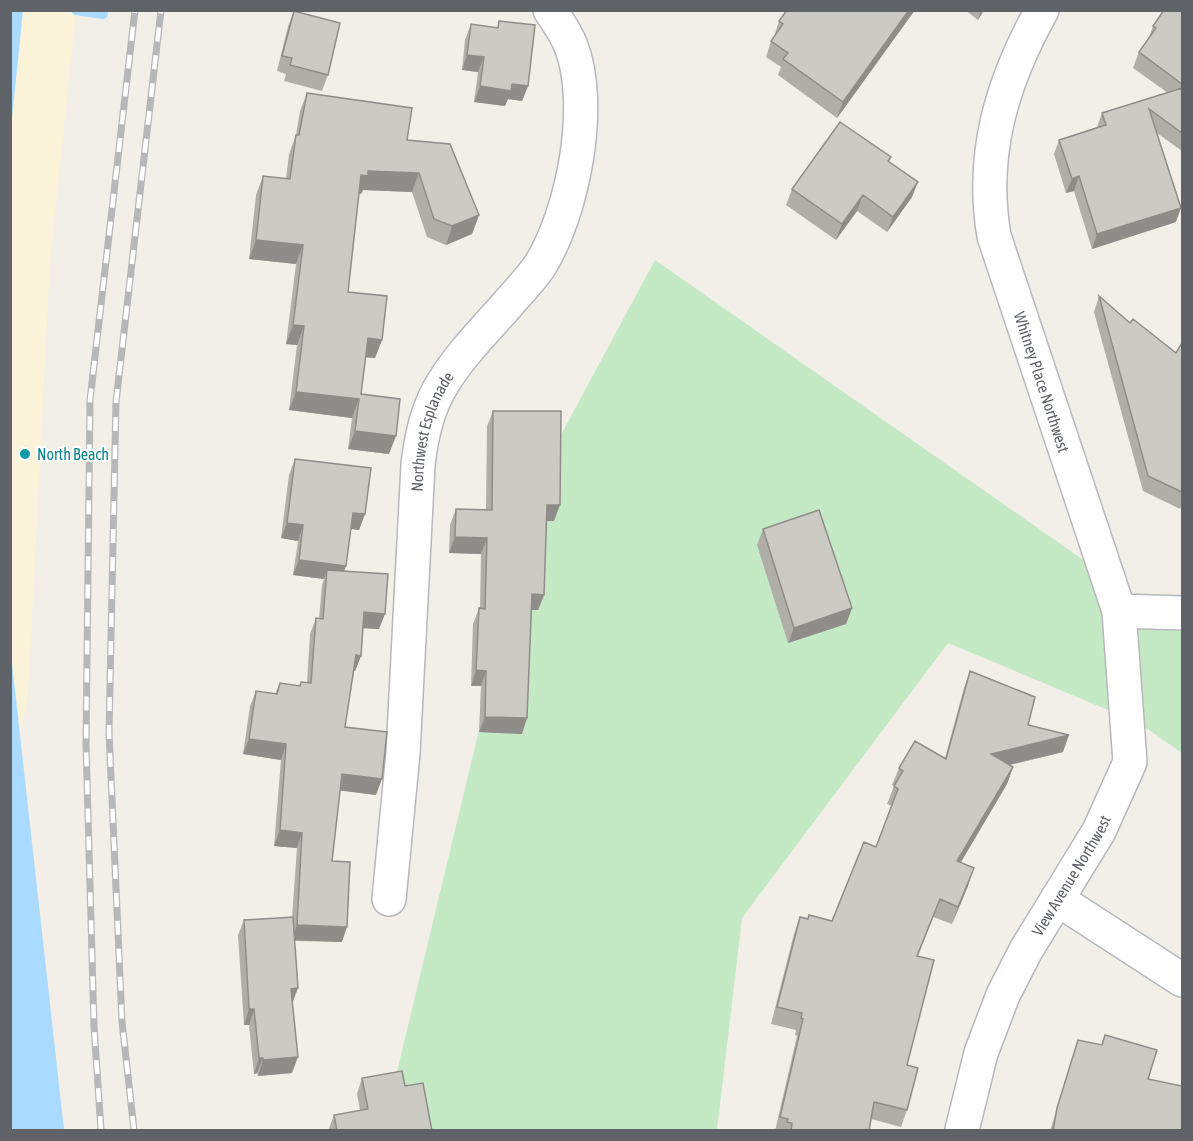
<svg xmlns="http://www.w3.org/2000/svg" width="1193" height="1141" font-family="'Asap Condensed',sans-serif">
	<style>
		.green { fill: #c5e8c5 }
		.sand { fill: #fbf3d9 }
		.water { fill: #aadaff }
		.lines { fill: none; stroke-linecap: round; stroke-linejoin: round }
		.stream { stroke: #aadaff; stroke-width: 10 }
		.minor-casing { stroke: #b5b8bc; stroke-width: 36 }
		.minor { stroke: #fff; stroke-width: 33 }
		.rail-casing { stroke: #b6b7b8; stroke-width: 7 }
		.rail { stroke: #fff; stroke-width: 4.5; stroke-dasharray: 14; stroke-linecap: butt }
		.wall { fill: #afaea9 }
		.shaded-wall { fill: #8f8d8a }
		.building { fill: #cccac5; stroke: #8f8d8a; stroke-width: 1.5 }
		.culture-dot { fill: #0f9aa8; stroke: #fff; stroke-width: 2 }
		.labels { text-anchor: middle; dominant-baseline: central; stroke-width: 4.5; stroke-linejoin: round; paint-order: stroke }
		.street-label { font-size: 16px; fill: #5f6368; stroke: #fff }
		.culture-label { font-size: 16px; fill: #0d838f; stroke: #fff; text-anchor: start }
	</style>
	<rect width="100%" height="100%" fill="#f1efe8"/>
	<!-- green -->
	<path class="green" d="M 655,260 L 1119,585 L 1119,611 L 1182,613 L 1182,753 L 1139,723 L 948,643 L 742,918 L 717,1130 L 383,1130 L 541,472 Z"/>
	<!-- sand -->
	<path class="sand" d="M 23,11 L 76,11 L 50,263 L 28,695 L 21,734 L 10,646 L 10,128 Z"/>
	<!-- water -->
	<path class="water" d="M 11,10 L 23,11 L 11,128 L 10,11 Z
		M 10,646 L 64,1130 L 11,1130 Z"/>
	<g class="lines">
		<!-- stream -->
		<path class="stream" d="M 76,10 L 103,14"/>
		<defs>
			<g id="minor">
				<path d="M 1119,611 L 1182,613"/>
				<path id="s1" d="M 389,899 L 403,753 L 418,465 C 421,437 427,408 443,383 C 460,355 485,330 507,305 C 517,293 530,280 539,267 C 573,214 594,105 571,46 C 566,33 558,22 550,10"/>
				<path d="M 1057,899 L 1182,980"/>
				<path id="s2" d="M 962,1130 L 981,1053 L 1003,995 L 1026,950 L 1099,831 L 1130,762 L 1119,611 L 994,236 C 980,154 1002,82 1042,10"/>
			</g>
		</defs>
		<!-- minor casing -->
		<use href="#minor" class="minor-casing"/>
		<!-- minor -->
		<use href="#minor" class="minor"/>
		<defs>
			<path id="rail" d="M 101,1130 L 94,1026 L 86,744 L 90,400 L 135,10
				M 134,1130 L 122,1022 L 109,732 L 116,402 L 161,10"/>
		</defs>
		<!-- rail casing -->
		<use href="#rail" class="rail-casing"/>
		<!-- rail -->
		<use href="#rail" class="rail"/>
	</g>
	<!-- wall -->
	<path class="wall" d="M 787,10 L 915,10 L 837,118 L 778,75 L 781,67 L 766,57 L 771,41 L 774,37 L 779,21 Z
		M 965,10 L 984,10 L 978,20 Z
		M 1182,10 L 1182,151 L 1157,133 L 1176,222 L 1092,249 L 1074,191 L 1066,193 L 1054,154 L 1059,140 L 1097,127 L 1102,113 L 1168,93 L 1133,68 L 1139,52 L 1148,40 L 1153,26 Z
		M 294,11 L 328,75 L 322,91 L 284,81 L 286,74 L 277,71 L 288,26 Z
		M 499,21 L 528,86 L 522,101 L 508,99 L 505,106 L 474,102 L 478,72 L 462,70 L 465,40 L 471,24 L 497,28 Z
		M 307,93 L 407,140 L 479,215 L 472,234 L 446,245 L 427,237 L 412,192 L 363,190 L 361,194 L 359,194 L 348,292 L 382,340 L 375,358 L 366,357 L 361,394 L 389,454 L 348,449 L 352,418 L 289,410 L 297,345 L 286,344 L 296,264 L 249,259 L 256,195 L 263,176 L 286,179 L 289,154 L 296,135 L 300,111 Z
		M 891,157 L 889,162 L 912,197 L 887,232 L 857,211 L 836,240 L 786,205 L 792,189 Z
		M 1099,296 L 1130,323 L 1176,353 L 1182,343 L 1182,504 L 1180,509 L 1143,491 L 1094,312 Z
		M 493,411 L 554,521 L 546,521 L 544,595 L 538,610 L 532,610 L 522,734 L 479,732 L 481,686 L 471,686 L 473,624 L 479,608 L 480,608 L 481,554 L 449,553 L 450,525 L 456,509 L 486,510 L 487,426 Z
		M 295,459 L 365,514 L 359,530 L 351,529 L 344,571 L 379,629 L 363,628 L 361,656 L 355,671 L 354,671 L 345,727 L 376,795 L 340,790 L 332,861 L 342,942 L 295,941 L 293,1002 L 292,1073 L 258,1076 L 257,1073 L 254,1074 L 249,1025 L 244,1025 L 238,935 L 244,920 L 292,917 L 297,848 L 274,846 L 281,760 L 243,754 L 250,706 L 256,691 L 275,694 L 280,683 L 299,686 L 301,682 L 307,683 L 310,634 L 316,618 L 319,619 L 322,585 L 324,579 L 293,575 L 298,541 L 281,538 L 289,475 Z
		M 763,529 L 852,608 L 846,624 L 788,643 L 757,545 Z
		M 970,671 L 1028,725 L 1063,752 L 1010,765 L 1013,767 L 1007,784 L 960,863 L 968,886 L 952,924 L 933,917 L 918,956 L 907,1065 L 907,1110 L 901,1127 L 871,1119 L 869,1131 L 775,1131 L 797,1036 L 795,1035 L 796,1030 L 771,1024 L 794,934 L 800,917 L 807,919 L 809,915 L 832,921 L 876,847 L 892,806 L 887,804 L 894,786 L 892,785 L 899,768 L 945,758 L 964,688 Z
		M 1105,1035 L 1148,1079 L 1182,1131 L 1050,1131 L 1073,1056 L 1078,1040 L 1101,1045 Z
		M 362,1078 L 405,1086 L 432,1131 L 328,1131 L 334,1115 L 360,1110 L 357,1094 Z"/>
	<!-- shaded-wall -->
	<path class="shaded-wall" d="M 909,10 L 915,10 L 837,118 L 843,102 Z
		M 981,10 L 984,10 L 978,20 Z
		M 467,55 L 484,57 L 478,72 L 462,70 Z
		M 512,84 L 528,86 L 522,101 L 508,99 L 505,106 L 474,102 L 480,86 Z
		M 368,171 L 419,173 L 412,192 L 363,190 L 361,194 L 354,193 L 361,175 Z
		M 1079,176 L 1074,191 L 1066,193 L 1072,179 Z
		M 918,182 L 912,197 L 887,232 L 893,217 Z
		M 863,195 L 857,211 L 836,240 L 842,224 Z
		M 1181,208 L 1176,222 L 1092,249 L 1097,234 Z
		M 479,215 L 472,234 L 446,245 L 452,226 Z
		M 256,240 L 303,245 L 296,264 L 249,259 Z
		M 293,325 L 304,326 L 297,345 L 286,344 Z
		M 368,338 L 382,340 L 375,358 L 361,357 Z
		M 296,392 L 359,399 L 352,418 L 289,410 Z
		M 355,431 L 396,436 L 389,454 L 348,449 Z
		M 547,505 L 560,505 L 554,521 L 541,521 Z
		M 353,513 L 365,514 L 359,530 L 347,528 Z
		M 287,523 L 303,525 L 298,541 L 281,538 Z
		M 455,537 L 487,538 L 481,554 L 449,553 Z
		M 299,560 L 346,566 L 340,582 L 327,570 L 324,579 L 293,575 Z
		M 532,594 L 544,595 L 538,610 L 527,610 Z
		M 852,608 L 846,624 L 788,643 L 794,628 Z
		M 364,612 L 385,614 L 379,629 L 358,628 Z
		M 356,655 L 361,656 L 355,671 L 351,671 Z
		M 476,670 L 486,671 L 481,686 L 471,686 Z
		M 485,717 L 527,718 L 522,734 L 479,732 Z
		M 1069,735 L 1063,752 L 984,771 L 991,754 Z
		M 249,739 L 286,744 L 281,760 L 243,754 Z
		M 1013,767 L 1007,784 L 951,879 L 957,861 Z
		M 342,774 L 382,779 L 376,795 L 336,790 Z
		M 280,830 L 302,833 L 297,848 L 274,846 Z
		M 974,868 L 968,886 L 952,924 L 958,907 Z
		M 297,925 L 347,927 L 342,942 L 291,940 Z
		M 298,988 L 292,1004 L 291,989 Z
		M 249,1009 L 254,1009 L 249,1025 L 244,1025 Z
		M 298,1057 L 292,1073 L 258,1076 L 263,1060 Z
		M 259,1058 L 263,1058 L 257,1073 L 254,1074 Z"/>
	<!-- building -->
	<path class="building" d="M 787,10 L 909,10 L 843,102 L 783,59 L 788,53 L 771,41 L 783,24 L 779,21 Z
		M 1164,10 L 1182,10 L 1182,84 L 1139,52 L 1156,28 L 1153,26 Z
		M 294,11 L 340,23 L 328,75 L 290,65 L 292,58 L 282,56 Z
		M 499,21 L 535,25 L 528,86 L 512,84 L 511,91 L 480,86 L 484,57 L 467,55 L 471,24 L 498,28 Z
		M 1182,88 L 1182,133 L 1149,109 L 1181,208 L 1097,234 L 1079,176 L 1072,179 L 1059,140 L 1106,125 L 1102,113 Z
		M 307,93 L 412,108 L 407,140 L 450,144 L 479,215 L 452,226 L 434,219 L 419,173 L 368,171 L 368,176 L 361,175 L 348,292 L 387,296 L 382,340 L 368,338 L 361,394 L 400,399 L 396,436 L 355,431 L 359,399 L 296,392 L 304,326 L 293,325 L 303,245 L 256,240 L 263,176 L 290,179 L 296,135 L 299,135 Z
		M 840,122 L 891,157 L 888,161 L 918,182 L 893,217 L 863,195 L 842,224 L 792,189 Z
		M 1099,296 L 1130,323 L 1133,319 L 1176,353 L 1182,343 L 1182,492 L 1148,476 Z
		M 493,411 L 561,411 L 560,505 L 547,505 L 544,595 L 532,594 L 527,718 L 485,717 L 486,671 L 476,670 L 479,608 L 485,609 L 487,538 L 455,537 L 456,509 L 492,510 Z
		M 295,459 L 371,468 L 365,514 L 353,513 L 346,566 L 299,560 L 303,525 L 287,523 Z
		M 819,510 L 852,608 L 794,628 L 763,529 Z
		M 327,570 L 388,574 L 385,614 L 364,612 L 361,656 L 356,655 L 345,727 L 387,732 L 382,779 L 342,774 L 332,861 L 350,862 L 347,927 L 297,925 L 302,833 L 280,830 L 286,744 L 249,739 L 256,691 L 277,694 L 280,683 L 300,686 L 301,682 L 311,683 L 316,618 L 323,619 Z
		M 970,671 L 1035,697 L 1028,725 L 1069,735 L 991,754 L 1013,767 L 957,861 L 974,868 L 958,907 L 940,899 L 917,956 L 934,960 L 907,1065 L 918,1068 L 907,1110 L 874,1102 L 869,1131 L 791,1131 L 792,1123 L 787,1122 L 788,1119 L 780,1117 L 803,1019 L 801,1018 L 802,1013 L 777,1007 L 800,917 L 808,919 L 809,915 L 832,921 L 864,842 L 876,847 L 898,789 L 894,786 L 903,771 L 899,768 L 915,741 L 946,759 Z
		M 293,917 L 298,988 L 291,989 L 298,1057 L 263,1060 L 263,1058 L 259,1058 L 254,1009 L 249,1009 L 244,920 Z
		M 1105,1035 L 1157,1050 L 1148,1079 L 1182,1086 L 1182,1131 L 1053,1131 L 1057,1108 L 1078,1040 L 1102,1045 Z
		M 402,1071 L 405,1086 L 423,1083 L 432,1131 L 337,1131 L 334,1115 L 368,1109 L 362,1078 Z"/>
	<!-- markers -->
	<circle class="culture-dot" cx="25" cy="454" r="6"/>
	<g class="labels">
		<!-- street labels -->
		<g class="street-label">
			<text transform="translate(1042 382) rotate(72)">Whitney Place Northwest</text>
			<text stroke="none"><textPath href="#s1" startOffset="471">Northwest Esplanade</textPath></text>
			<text stroke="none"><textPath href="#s2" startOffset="279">View Avenue Northwest</textPath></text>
		</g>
		<!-- culture labels -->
		<g class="culture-label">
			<text x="37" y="454">North Beach</text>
		</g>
	</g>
	<!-- border -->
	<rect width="1193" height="1141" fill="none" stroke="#5f6368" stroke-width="24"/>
</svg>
